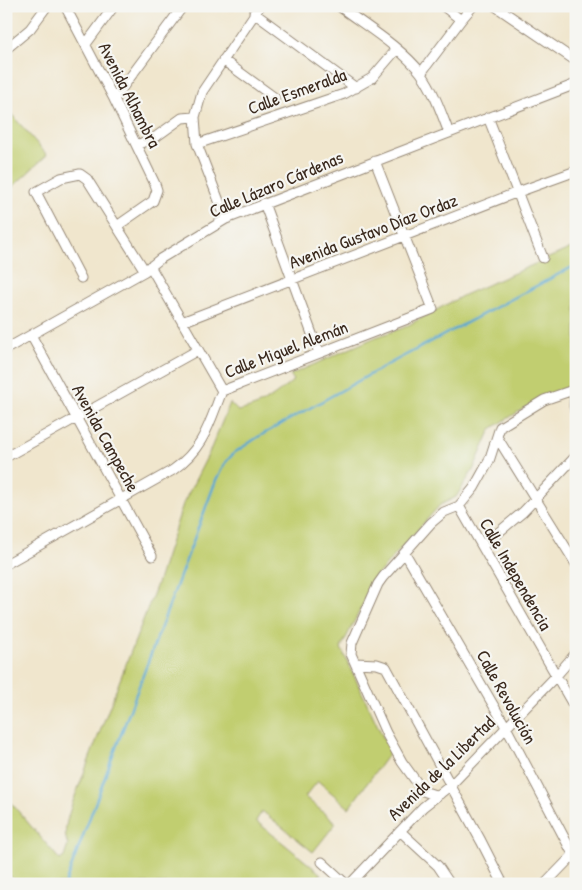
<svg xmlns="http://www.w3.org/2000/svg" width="582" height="890" font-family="'Patrick Hand',sans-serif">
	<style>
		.green { fill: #c1ce6f; stroke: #7e7c46 }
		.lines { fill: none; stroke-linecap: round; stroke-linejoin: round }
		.stream { stroke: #59a7d2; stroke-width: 2.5 }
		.minor-casing { stroke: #968876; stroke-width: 11 }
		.minor { stroke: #fff; stroke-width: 9 }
		.labels { text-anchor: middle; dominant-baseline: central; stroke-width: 4.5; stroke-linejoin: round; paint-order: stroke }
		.street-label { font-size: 18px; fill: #3b2a1e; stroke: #f6f6f2 }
	</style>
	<rect width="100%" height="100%" fill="#f6f6f2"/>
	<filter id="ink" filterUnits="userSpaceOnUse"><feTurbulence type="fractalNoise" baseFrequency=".02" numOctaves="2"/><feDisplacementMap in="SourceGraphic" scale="10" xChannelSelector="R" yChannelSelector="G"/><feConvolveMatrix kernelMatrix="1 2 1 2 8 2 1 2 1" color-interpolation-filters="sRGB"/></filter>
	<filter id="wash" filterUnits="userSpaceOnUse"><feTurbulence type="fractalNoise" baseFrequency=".0096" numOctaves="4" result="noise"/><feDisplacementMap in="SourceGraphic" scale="20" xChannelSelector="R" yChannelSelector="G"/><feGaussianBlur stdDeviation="1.12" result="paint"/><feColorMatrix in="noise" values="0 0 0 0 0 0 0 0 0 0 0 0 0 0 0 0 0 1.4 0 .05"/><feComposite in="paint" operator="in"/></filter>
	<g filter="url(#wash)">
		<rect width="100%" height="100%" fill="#f0e6cd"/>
		<!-- green -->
		<path class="green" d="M 6,108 L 47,155 L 6,193 Z
			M 576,246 L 576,384 L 537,400 L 491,429 L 473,470 L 456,497 L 440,505 L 370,583 L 370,590 L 341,648 L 390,752 L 349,808 L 318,781 L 305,797 L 336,823 L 313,852 L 262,811 L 256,821 L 321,874 L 313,884 L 20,884 L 6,873 L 6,797 L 60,860 L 64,857 L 68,845 C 62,832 68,817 72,804 L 157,584 L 183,504 L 209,453 L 230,403 L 238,411 C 263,406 274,396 294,380 L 290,375 L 376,337 L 403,328 L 464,295 Z"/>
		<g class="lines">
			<!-- stream -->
			<path class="stream" d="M 65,884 L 216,480 L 225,463 L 234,453 L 258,437 L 387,365 L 576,265"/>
		</g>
	</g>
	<g filter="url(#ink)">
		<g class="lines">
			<defs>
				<path id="minor" d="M 65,6 L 114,99 L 155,184 L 157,190 L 153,201 L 117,226
					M 339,6 C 364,25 402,48 421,73 C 434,91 441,112 449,133
					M 443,6 L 461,20
					M 495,6 L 576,61
					M 254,13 L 356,88
					M 86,44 L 114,6
					M 6,49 L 30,29 L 47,6
					M 223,60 L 275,98
					M 421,73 L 461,20 L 473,6
					M 114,99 L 183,6
					M 488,117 L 543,258
					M 197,144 L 344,94 L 372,78 L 396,50
					M 137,145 L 157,136 L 182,118 L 195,117
					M 264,203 L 319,353
					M 226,219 L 197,144 L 195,117 L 202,92 L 260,6
					M 150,266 L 222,391
					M 81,278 L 36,192 L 61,178 L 80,174 L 87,179 L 145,271
					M 182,322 L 518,192 L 576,171
					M 31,335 L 152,556
					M 6,349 L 145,271 L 160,259 L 226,219 L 576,84
					M 575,389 L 574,406 L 576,416
					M 497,437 L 576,564
					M 6,457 L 198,350
					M 459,506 L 576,710
					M 482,546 L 523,512 L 576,456
					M 405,553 L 506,727 L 576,860
					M 6,564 L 173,470 C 204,448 209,424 222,391 L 433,309 L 375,161
					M 355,663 L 377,664 L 386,667 L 481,841 L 503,884
					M 440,794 L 435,795 L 423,791 L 402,762 L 386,733 L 355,663 L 351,654 L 352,643 L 378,584 L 383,577 L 431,523 L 444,512 L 459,506 L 474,488 L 489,461 L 500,427 L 544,400 L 576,389
					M 400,831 L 438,866 L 450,884
					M 322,862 L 346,884
					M 350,884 L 423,807 L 451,785 L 556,676 L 576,653
					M 545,884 L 576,852"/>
			</defs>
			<!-- minor casing -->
			<use href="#minor" class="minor-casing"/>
			<!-- minor -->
			<use href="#minor" class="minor"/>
		</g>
	</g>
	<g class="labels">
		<!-- street labels -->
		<g class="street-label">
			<text transform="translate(297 91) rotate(-20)">Calle Esmeralda</text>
			<text transform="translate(130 95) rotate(63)">Avenida Alhambra</text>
			<text transform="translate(276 184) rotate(-23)">Calle Lázaro Cárdenas</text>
			<text transform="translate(373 231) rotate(-21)">Avenida Gustavo Díaz Ordaz</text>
			<text transform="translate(286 349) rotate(-21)">Calle Miguel Alemán</text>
			<text transform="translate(106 438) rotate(61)">Avenida Campeche</text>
			<text transform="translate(516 574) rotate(60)">Calle Independencia</text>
			<text transform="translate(507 697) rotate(61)">Calle Revolución</text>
			<text transform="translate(441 768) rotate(-44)">Avenida de la Libertad</text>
		</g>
	</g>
	<!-- margin -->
	<rect width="582" height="890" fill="none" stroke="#f6f6f2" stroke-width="25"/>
</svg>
